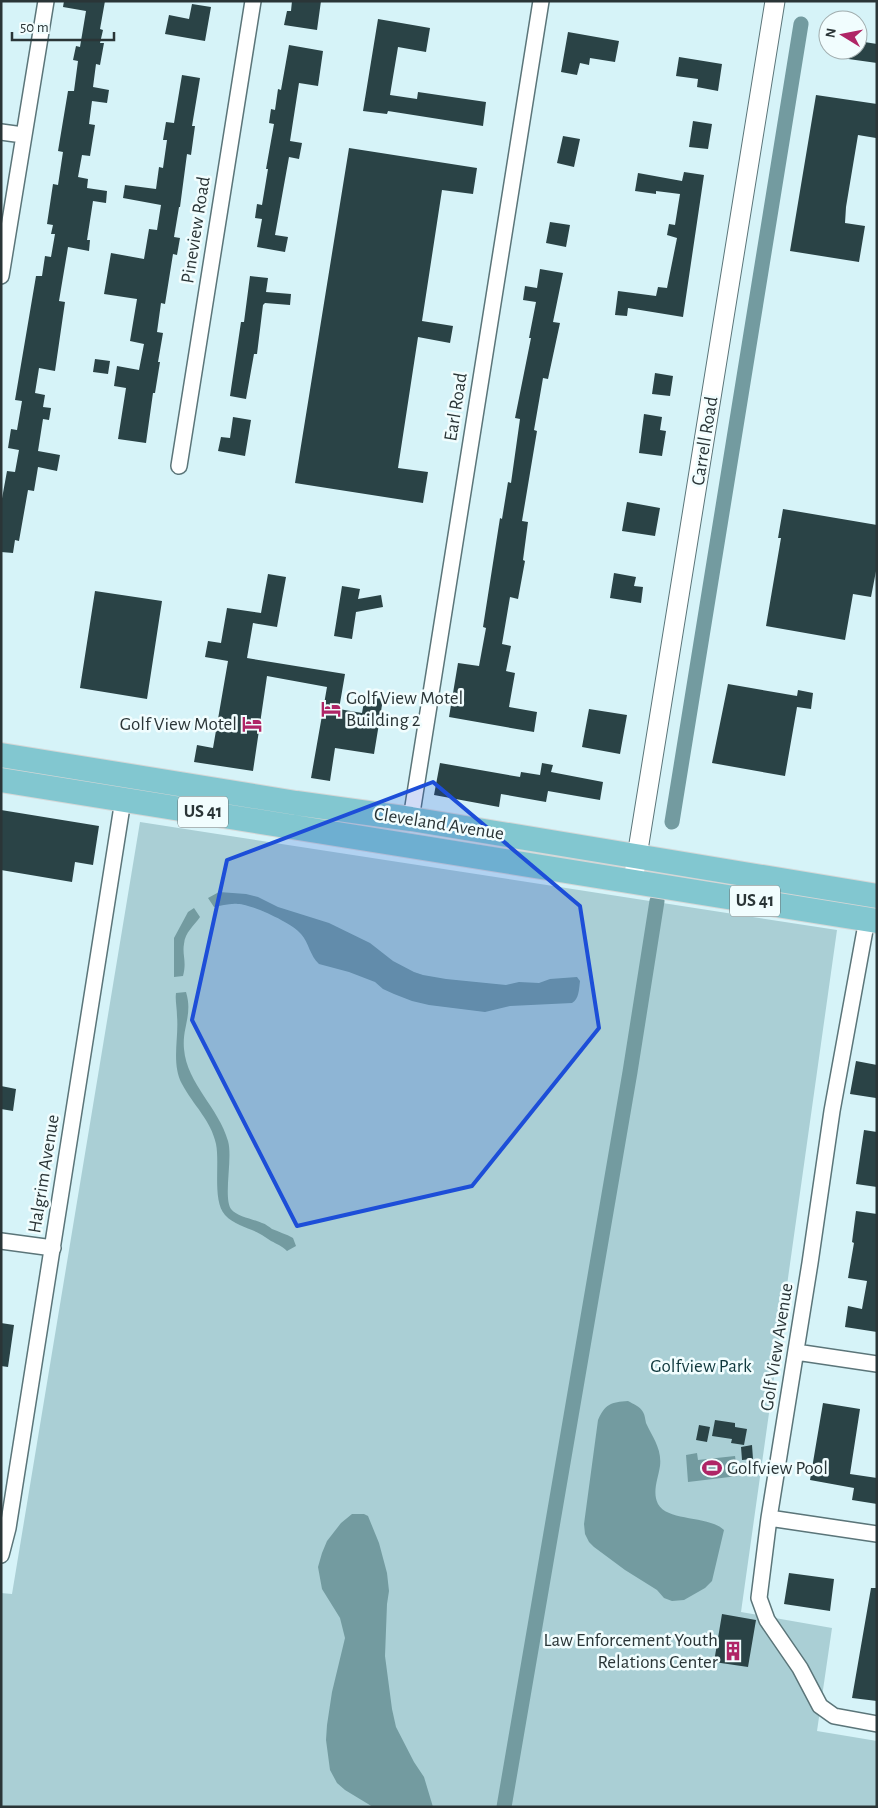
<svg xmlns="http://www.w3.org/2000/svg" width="878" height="1808" font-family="'Alegreya Sans',sans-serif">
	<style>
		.green { fill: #aacfd5 }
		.water { fill: #739ba0 }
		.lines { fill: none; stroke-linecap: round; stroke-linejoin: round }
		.canal { stroke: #739ba0; stroke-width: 15 }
		.building { fill: #2a4346 }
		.minor-casing { stroke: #5b7579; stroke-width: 18 }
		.tertiary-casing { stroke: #5b7579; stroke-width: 21 }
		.primary-casing { stroke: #d4d7d7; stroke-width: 26 }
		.minor { stroke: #fff; stroke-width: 15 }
		.tertiary { stroke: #fff; stroke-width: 19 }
		.primary { stroke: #82c7d0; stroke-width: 24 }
		.marked { fill: #1d4ed8; fill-opacity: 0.2; stroke: #1d4ed8; stroke-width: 4; stroke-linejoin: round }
		.labels { text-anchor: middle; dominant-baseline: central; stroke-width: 5; stroke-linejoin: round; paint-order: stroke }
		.shield { fill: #f1fdfe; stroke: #667173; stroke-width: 1 }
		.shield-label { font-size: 18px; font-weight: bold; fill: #2a3537 }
		.street-label { font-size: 19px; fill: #2a3537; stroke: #f1fdfe }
		.poi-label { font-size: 19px; fill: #2a3537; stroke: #f1fdfe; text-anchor: start }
		.park-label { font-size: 19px; fill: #0e373c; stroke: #f1fdfe }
	</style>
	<rect width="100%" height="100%" fill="#d6f3f8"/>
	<!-- green -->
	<path class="green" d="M 140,822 L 837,930 L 741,1612 L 832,1628 L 817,1731 L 877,1741 L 877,1807 L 1,1807 L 1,1593 L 12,1594 Z"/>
	<!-- water -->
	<path class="water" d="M 219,892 L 246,894 L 258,897 L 278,907 L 329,923 L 370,943 L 393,961 L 414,972 L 423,975 L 446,979 L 506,985 L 519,982 L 539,983 L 550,979 L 577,977 L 580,981 C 579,989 579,999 572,1003 L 510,1006 L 485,1012 L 429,1005 L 412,1001 L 394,994 L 383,989 L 375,982 L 349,972 L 319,964 C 310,956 309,943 301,934 C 292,923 251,904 238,904 C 230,903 221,906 214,907 L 208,898 Z
		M 194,908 L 200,917 C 194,926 185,932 184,944 C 182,955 187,961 183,976 L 174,977 L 174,938 L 188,912 Z
		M 186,992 C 193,1015 182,1027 184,1049 C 187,1084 219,1108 228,1141 C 233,1158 223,1197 231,1209 C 237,1217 254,1219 262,1223 C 266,1224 269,1227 272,1229 C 279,1232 286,1234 293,1238 L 296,1246 L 287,1251 C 282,1246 277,1244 271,1241 C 269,1240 267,1238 265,1237 C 253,1228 236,1227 225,1215 C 212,1201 220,1163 216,1144 C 211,1120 193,1105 182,1084 C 171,1063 179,1038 177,1016 C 177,1008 175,1000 176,993 Z
		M 628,1401 C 633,1404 640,1406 643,1412 C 645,1415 645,1419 646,1423 C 653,1438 662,1449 660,1466 C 658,1479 652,1492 658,1504 C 668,1522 708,1515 724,1530 L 712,1581 L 705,1588 L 684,1600 L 672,1601 L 664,1598 L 657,1590 L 625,1570 L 594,1547 L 589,1542 L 585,1534 L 584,1524 L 598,1420 C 605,1404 611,1402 628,1401 Z
		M 697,1453 L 698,1460 L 735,1456 L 738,1476 L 688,1482 L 686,1455 Z
		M 352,1514 L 364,1514 L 368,1516 L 379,1543 L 387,1573 L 389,1591 L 387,1604 L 385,1656 L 392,1709 L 396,1727 L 414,1762 L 424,1777 L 433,1807 L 373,1807 L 345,1790 L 337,1783 L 330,1770 L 326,1740 L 327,1725 L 332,1692 L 345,1638 L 340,1618 L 322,1589 L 318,1567 L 322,1553 L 327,1541 L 341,1523 Z"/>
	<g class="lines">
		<!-- canal -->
		<path class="canal" d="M 672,822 L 801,24
			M 504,1807 L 630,1072 L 657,901"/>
	</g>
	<!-- building -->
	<path class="building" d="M 64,1 L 105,1 L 100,29 L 103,30 L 100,43 L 104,43 L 100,65 L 96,64 L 93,87 L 109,90 L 107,103 L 92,101 L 89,124 L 95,125 L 90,156 L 82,155 L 78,177 L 88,179 L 87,188 L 107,191 L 106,203 L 93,201 L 87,240 L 90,240 L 89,251 L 68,247 L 59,301 L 65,302 L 55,371 L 39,368 L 35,393 L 45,395 L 43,407 L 51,408 L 49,420 L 43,419 L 38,451 L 60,455 L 57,471 L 38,467 L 34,491 L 28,490 L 19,541 L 15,540 L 13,553 L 1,552 L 1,504 L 7,471 L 15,472 L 19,450 L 8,448 L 11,429 L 17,430 L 22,401 L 15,400 L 36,276 L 42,276 L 45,256 L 51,257 L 55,234 L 51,234 L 53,225 L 47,224 L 53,184 L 58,185 L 63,152 L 58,151 L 68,91 L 74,91 L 78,61 L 73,60 L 76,46 L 80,47 L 86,11 L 63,7 Z
		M 292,1 L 321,1 L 317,30 L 284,25 L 287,11 L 291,11 Z
		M 192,4 L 211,7 L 205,41 L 165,34 L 169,15 L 189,19 Z
		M 378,19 L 430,28 L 426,52 L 398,47 L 390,95 L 417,99 L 418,92 L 486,102 L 483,126 L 388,111 L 387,114 L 363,111 Z
		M 568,32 L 619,41 L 615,62 L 590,58 L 589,65 L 580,63 L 577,75 L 561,72 Z
		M 858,41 L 877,44 L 877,63 L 834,57 L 835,50 L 858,50 Z
		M 289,45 L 323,51 L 318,86 L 299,83 L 290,141 L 302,143 L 299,159 L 289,157 L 275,235 L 288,237 L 285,252 L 257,247 L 262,219 L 255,218 L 257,204 L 262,205 L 268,169 L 266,169 L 274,124 L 269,123 L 271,109 L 275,110 L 278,89 L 281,90 Z
		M 679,57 L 722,64 L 718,91 L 697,87 L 698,79 L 676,76 Z
		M 182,75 L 200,78 L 192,126 L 195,126 L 191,155 L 187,154 L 180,207 L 179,207 L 174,237 L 180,238 L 177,255 L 173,254 L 165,304 L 161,303 L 157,332 L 163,333 L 158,362 L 160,362 L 155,393 L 153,393 L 146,443 L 118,439 L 126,388 L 114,386 L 117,366 L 139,370 L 144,344 L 130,341 L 137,299 L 104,294 L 111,253 L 144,259 L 149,229 L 157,230 L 161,205 L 123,198 L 125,185 L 156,189 L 159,167 L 163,168 L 167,140 L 163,140 L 166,122 L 174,123 Z
		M 816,95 L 877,104 L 876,138 L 858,135 L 846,207 L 845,223 L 865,226 L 859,262 L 790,251 Z
		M 693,121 L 712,124 L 708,149 L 689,147 Z
		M 563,136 L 580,139 L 574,167 L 557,163 Z
		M 349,148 L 477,168 L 473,194 L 442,190 L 422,321 L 453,326 L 450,343 L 418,337 L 398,468 L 428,472 L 423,503 L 295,483 Z
		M 684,172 L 704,175 L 683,317 L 628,308 L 627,316 L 615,315 L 618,291 L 656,296 L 658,287 L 667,288 L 677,238 L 667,235 L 669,224 L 675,225 L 680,194 L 656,191 L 656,194 L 635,191 L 638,173 L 682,181 Z
		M 550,222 L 570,225 L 566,247 L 546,243 Z
		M 540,269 L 563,273 L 553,322 L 560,323 L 548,379 L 543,378 L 534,430 L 537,431 L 522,521 L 528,522 L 523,560 L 525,561 L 518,599 L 510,597 L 502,644 L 511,646 L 506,671 L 515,673 L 509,707 L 537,712 L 534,732 L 449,717 L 458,663 L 479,666 L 486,628 L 483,627 L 500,518 L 502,519 L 508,482 L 511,483 L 520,419 L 515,418 L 531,338 L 529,338 L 536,302 L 523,300 L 525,286 L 537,288 Z
		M 250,276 L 268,278 L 266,292 L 291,294 L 290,305 L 265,303 L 263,305 L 257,354 L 254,354 L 246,399 L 230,396 L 241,322 L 244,322 Z
		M 95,359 L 110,361 L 108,374 L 93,372 Z
		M 655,373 L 673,376 L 670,396 L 652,394 Z
		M 644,414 L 662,417 L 660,430 L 666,431 L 662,456 L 639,453 Z
		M 233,417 L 251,420 L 245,456 L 218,451 L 221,437 L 230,438 Z
		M 627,502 L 660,508 L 655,536 L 622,531 Z
		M 783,509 L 877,525 L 877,566 L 871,597 L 853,594 L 845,640 L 766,626 L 781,538 L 778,538 Z
		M 614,573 L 636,577 L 634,586 L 643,587 L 641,603 L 610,598 Z
		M 268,574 L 286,577 L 277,627 L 253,623 L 247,658 L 345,674 L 339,709 L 362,713 L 365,696 L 383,699 L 374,754 L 335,748 L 330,781 L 311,778 L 327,687 L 267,676 L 253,771 L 194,762 L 197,745 L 213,748 L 228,661 L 205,657 L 208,641 L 221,643 L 227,608 L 261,613 Z
		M 342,586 L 360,589 L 358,599 L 381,595 L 383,607 L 356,612 L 352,639 L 334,636 Z
		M 95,591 L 162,601 L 147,699 L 80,688 Z
		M 728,684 L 797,696 L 798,690 L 813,693 L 811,709 L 797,707 L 785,776 L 712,763 Z
		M 589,709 L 627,715 L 620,754 L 582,747 Z
		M 440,763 L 520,777 L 521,772 L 540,775 L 542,763 L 553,765 L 551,772 L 603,782 L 600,800 L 548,791 L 546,802 L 501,794 L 499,807 L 434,795 Z
		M 1,810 L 99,826 L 93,865 L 75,862 L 72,882 L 1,870 Z
		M 856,1061 L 877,1065 L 876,1098 L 850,1094 Z
		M 1,1086 L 16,1089 L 13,1111 L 1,1109 Z
		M 864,1130 L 877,1132 L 877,1187 L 856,1184 Z
		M 856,1211 L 877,1214 L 877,1332 L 845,1327 L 848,1306 L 862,1309 L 867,1281 L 848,1278 L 854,1243 L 852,1242 Z
		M 1,1323 L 14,1325 L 8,1367 L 1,1366 Z
		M 823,1403 L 860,1409 L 850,1474 L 877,1478 L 877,1504 L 852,1500 L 854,1488 L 810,1480 Z
		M 715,1420 L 735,1423 L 735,1427 L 747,1429 L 744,1445 L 731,1443 L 732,1439 L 712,1436 Z
		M 699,1425 L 710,1427 L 707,1442 L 696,1440 Z
		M 752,1445 L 753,1459 L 742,1460 L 741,1447 Z
		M 789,1573 L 834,1579 L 830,1611 L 784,1604 Z
		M 871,1588 L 877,1588 L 877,1701 L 852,1698 Z
		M 722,1614 L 756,1620 L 748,1667 L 714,1662 Z"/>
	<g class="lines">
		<defs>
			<path id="minor" d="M 1,132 L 23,135
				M 1,276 L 46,1
				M 179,466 L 253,1
				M 411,819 L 541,1
				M 867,919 L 832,1111 L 810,1263 L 769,1518 L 759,1598 L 767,1620 L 800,1668 L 820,1706 L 834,1716 L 877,1724
				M 1,1241 L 53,1248
				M 796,1352 L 877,1364
				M 769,1518 L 877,1534
				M 1,1555 L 8,1528 L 123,800"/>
			<path id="tertiary" d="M 633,881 L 775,1"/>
			<path id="primary" d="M 1,755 L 296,803 L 411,819 L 877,896
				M 1,780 L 877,921"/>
		</defs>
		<!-- minor casing -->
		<use href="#minor" class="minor-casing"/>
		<!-- tertiary casing -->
		<use href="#tertiary" class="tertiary-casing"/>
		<!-- primary casing -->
		<use href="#primary" class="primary-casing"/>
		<!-- minor -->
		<use href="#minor" class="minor"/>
		<!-- tertiary -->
		<use href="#tertiary" class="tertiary"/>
		<!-- primary -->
		<use href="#primary" class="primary"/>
	</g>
	<!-- marked area -->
	<path class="marked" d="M 433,782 L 580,906 L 599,1028 L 472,1186 L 297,1226 L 192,1020 L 227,860 Z"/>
	<!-- icons -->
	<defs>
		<symbol id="hotel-bare" viewBox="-9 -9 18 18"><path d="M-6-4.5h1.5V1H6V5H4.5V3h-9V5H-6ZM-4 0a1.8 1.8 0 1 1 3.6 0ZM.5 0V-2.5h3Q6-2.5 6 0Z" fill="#af2566" stroke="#f1fdfe" stroke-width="2.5" paint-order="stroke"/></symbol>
		<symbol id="stadium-bare" viewBox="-9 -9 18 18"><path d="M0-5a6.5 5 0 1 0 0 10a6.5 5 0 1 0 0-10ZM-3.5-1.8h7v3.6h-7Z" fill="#af2566" stroke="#f1fdfe" stroke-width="2.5" paint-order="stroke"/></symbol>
		<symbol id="building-bare" viewBox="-9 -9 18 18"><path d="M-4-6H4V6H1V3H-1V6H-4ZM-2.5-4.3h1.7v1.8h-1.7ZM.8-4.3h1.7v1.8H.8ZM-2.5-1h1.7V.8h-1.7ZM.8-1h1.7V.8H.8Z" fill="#af2566" stroke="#f1fdfe" stroke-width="2.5" paint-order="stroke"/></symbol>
	</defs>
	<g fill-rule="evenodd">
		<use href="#hotel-bare" x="317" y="695" width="28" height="28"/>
		<use href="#hotel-bare" x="238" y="710" width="28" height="28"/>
		<use href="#stadium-bare" x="698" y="1454" width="28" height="28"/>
		<use href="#building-bare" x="719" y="1637" width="28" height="28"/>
	</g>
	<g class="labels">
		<!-- shield labels -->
		<g class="shield">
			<rect x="178" y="796.5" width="50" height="31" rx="4"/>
			<rect x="730" y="885.5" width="50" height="31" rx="4"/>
		</g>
		<g class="shield-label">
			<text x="203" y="812">US 41</text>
			<text x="755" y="901">US 41</text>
		</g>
		<!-- street labels -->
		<g class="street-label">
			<text transform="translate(196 230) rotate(-81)">Pineview Road</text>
			<text transform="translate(456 407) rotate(-81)">Earl Road</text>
			<text transform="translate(705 441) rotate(-81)">Carrell Road</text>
			<text transform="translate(439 824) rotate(9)">Cleveland Avenue</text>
			<text transform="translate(44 1174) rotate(-81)">Halgrim Avenue</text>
			<text transform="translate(777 1347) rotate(-81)">Golf View Avenue</text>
		</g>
		<!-- poi labels -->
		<g class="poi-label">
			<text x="346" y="698">Golf View Motel<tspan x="346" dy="22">Building 2</tspan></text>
			<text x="237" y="724" text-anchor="end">Golf View Motel</text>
			<text x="727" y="1468">Golfview Pool</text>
			<text x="718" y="1640" text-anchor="end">Law Enforcement Youth<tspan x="718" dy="22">Relations Center</tspan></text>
		</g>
		<!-- park labels -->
		<g class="park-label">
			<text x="701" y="1366">Golfview Park</text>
		</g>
	</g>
	<!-- border -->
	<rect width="878" height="1808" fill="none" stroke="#2a3537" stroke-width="5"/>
	<!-- north arrow -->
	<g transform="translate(843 35) rotate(280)"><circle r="24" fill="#f1fdfe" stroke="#a1adae"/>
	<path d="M0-4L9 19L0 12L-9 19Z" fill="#af2566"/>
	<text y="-8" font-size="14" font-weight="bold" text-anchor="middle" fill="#2a3537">N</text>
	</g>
	<!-- scale -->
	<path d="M12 32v8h102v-8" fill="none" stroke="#2a3537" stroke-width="2.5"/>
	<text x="20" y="32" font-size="15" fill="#2a3537" stroke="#f1fdfe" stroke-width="4" paint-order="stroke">50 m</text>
</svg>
